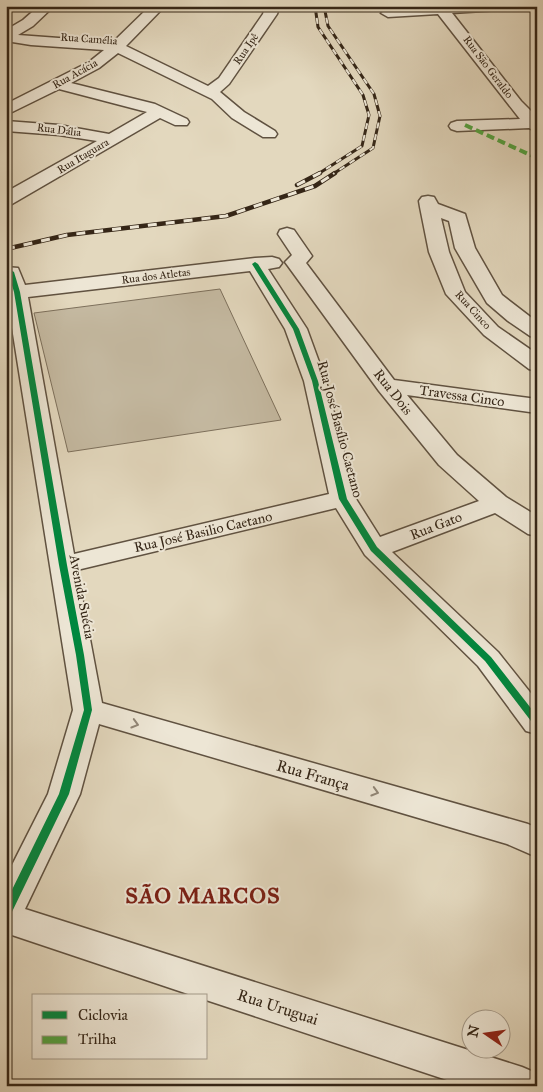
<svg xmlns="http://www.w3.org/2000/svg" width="543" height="1092" font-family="'IM FELL Great Primer',serif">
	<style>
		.green { fill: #c5baa2; stroke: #7d705c }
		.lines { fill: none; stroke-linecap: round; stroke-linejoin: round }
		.minor-casing { stroke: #605241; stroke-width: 3 }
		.minor { fill: #ede6d5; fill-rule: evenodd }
		.rail-far1-casing { stroke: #352617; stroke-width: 3 }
		.rail-casing { stroke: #352617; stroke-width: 4.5 }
		.rail-far1 { stroke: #ede6d5; stroke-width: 2; stroke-dasharray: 6; stroke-linecap: butt }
		.rail { stroke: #ede6d5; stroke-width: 3; stroke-dasharray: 9; stroke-linecap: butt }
		.quiet { stroke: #53a340; stroke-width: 4; stroke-dasharray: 8 4; stroke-linecap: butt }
		.cycleway-casing { stroke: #ede6d5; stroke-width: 3 }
		.cycleway { fill: #00873e; fill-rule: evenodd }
		.oneway { stroke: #918676 }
		.labels { text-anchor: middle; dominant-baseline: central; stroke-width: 4; stroke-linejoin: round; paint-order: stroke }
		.far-street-label { font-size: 11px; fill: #352617; stroke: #ede6d5 }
		.street-label { font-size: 14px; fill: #352617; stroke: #ede6d5 }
		.near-street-label { font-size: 16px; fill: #352617; stroke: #ede6d5 }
		.near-district-label { font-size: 22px; font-weight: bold; letter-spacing: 1px; fill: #7a1f14; stroke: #ede6d5 }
	</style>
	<rect width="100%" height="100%" fill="#e3d8be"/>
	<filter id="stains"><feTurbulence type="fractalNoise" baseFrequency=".004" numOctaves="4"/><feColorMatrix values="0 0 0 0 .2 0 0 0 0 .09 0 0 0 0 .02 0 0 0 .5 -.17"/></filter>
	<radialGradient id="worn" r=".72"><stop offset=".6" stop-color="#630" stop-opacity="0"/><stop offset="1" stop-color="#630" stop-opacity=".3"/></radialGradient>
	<!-- green -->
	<path class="green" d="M 220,289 L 281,420 L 68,452 L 34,313 Z"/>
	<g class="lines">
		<defs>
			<path id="minor" d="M 39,6 L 54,6 L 33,26 L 18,35 L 113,42 L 150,6 L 165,6 L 126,46 L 208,86 L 219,78 L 263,14 L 266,6 L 280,6 L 277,14 L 229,84 L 220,92 L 244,112 L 275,131 L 277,134 L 275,137 L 263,137 L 232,118 L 212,99 L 118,53 L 99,68 L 71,83 L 155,104 L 187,119 L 189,122 L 187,125 L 175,125 L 160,118 L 12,204 L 6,205 L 6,192 L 97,141 L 59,135 L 6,131 L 6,121 L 59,125 L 109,134 L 147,112 L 59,89 L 6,115 L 6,104 L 89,62 L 104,50 L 31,45 L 6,41 L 6,30 L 23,20 Z
				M 431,6 L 506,6 L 499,10 L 452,13 L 521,101 L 537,117 L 537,132 L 529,128 L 457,131 L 451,129 L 449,126 L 451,123 L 457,121 L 520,119 L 438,14 L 388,17 L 381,13 L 388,9 Z
				M 428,196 L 434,197 L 438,204 L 465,214 L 475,248 L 502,295 L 537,322 L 537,338 L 530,336 L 508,321 L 487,303 L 455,248 L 449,221 L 441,218 L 449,252 L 465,292 L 498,327 L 537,354 L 537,371 L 529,369 L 484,335 L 446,294 L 429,252 L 420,207 L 419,201 L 422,197 Z
				M 287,228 L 294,230 L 312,256 L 306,263 L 394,380 L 537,399 L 537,413 L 407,395 L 457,455 L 506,497 L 537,516 L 537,536 L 528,534 L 495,513 L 392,552 L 498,652 L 537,701 L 537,734 L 526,731 L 478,666 L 365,555 L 336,508 L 77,570 L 102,703 L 528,824 L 537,828 L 537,857 L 507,844 L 99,724 L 80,794 L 25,909 L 522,1067 L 536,1073 L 537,1086 L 465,1086 L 206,1000 L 206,996 L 194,996 L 6,933 L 6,877 L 48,794 L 73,710 L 6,290 L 6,267 L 18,268 L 25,285 L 255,258 L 272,257 L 279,259 L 282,263 L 279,267 L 268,269 L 307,329 L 326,381 L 356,499 L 380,537 L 479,501 L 439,465 L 379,391 L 288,266 L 285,262 L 292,255 L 278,234 L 280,230 ZM 250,271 L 285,329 L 304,381 L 329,494 L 74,554 L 28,297 Z"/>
		</defs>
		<!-- minor casing -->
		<use href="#minor" class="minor-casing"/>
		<!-- minor -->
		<use href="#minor" class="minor"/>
		<defs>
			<path id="rail-far1" d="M 315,6 L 318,27 L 363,95 L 369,115 L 362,146 L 318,174
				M 324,6 L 328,26 L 374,94 L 380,116 L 373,148 L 333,174"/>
			<path id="rail" d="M 297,185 L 320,173
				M 6,249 L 67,235 L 226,216 L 315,186 L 335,173"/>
		</defs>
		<!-- rail-far1 casing -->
		<use href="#rail-far1" class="rail-far1-casing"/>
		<!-- rail casing -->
		<use href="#rail" class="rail-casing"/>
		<!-- rail-far1 -->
		<use href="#rail-far1" class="rail-far1"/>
		<!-- rail -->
		<use href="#rail" class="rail"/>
		<!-- quiet -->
		<path class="quiet" d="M 465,125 L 537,158"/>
		<defs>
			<path id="cycleway" d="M 255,262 L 258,264 L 299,329 L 318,381 L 347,499 L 377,547 L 491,657 L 537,716 L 537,726 L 534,725 L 485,661 L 371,551 L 339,499 L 312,381 L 293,329 L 252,264 Z
				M 11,270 L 14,272 L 20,292 L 67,565 L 84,655 L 92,710 L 69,794 L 10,916 L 6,917 L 6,902 L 59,794 L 84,710 L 76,655 L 59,565 L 14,292 L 8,272 Z"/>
		</defs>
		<!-- cycleway casing -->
		<use href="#cycleway" class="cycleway-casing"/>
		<!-- cycleway -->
		<use href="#cycleway" class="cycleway"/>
	</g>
	<!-- one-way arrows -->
	<defs><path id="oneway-chevron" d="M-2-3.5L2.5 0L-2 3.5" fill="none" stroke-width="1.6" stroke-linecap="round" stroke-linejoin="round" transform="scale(1.25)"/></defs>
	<g class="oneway">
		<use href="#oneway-chevron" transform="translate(135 724) rotate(16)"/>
		<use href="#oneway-chevron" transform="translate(375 792) rotate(16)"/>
	</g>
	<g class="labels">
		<!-- far-street labels -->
		<g class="far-street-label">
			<text transform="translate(89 39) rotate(4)">Rua Camélia</text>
			<text transform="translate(246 49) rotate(-55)">Rua Ipê</text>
			<text transform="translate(488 67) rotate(53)">Rua São Geraldo</text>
			<text transform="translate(75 74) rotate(-29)">Rua Acácia</text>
			<text transform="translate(59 130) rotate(7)">Rua Dália</text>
			<text transform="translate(83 156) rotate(-31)">Rua Itaguara</text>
			<text transform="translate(156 276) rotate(-7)">Rua dos Atletas</text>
			<text transform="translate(473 310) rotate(48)">Rua Cinco</text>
		</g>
		<!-- street labels -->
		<g class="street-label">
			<text transform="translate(393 392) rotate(52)">Rua Dois</text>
			<text transform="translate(462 396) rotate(8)">Travessa Cinco</text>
			<text transform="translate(340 429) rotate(75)">Rua José Basílio Caetano</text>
			<text transform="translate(436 526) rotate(-21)">Rua Gato</text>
			<text transform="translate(203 532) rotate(-13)">Rua José Basilio Caetano</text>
			<text transform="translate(82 597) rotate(79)">Avenida Suécia</text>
		</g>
		<!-- near-street labels -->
		<g class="near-street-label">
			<text transform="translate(313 775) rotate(16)">Rua França</text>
			<text transform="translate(278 1007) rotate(18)">Rua Uruguai</text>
		</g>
		<!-- near-district labels -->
		<g class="near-district-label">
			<text x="203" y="895">SÃO MARCOS</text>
		</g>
	</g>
	<!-- margin -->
	<rect width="543" height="1092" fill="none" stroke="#e3d8be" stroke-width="25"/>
	<rect x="8" y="8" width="528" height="1077" fill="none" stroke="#352617" stroke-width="2.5"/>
	<rect x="12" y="12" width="518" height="1067" fill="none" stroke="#352617"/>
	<!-- legend -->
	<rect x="32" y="994" width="175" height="65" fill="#ede6d5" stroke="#a39989"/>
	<rect x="42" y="1011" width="25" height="8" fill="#00873e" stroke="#a39989"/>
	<text x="78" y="1020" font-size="15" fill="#352617">Ciclovia</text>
	<rect x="42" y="1036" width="25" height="8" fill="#53a340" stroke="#a39989"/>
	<text x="78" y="1044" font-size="15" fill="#352617">Trilha</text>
	<!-- north arrow -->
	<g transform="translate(486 1034) rotate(283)"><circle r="24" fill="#ede6d5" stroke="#a39989"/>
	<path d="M0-4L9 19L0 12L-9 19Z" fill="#8f2418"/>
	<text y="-8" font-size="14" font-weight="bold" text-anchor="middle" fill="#352617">N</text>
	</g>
	<rect width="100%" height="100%" filter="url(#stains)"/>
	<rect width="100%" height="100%" fill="url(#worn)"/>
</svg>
